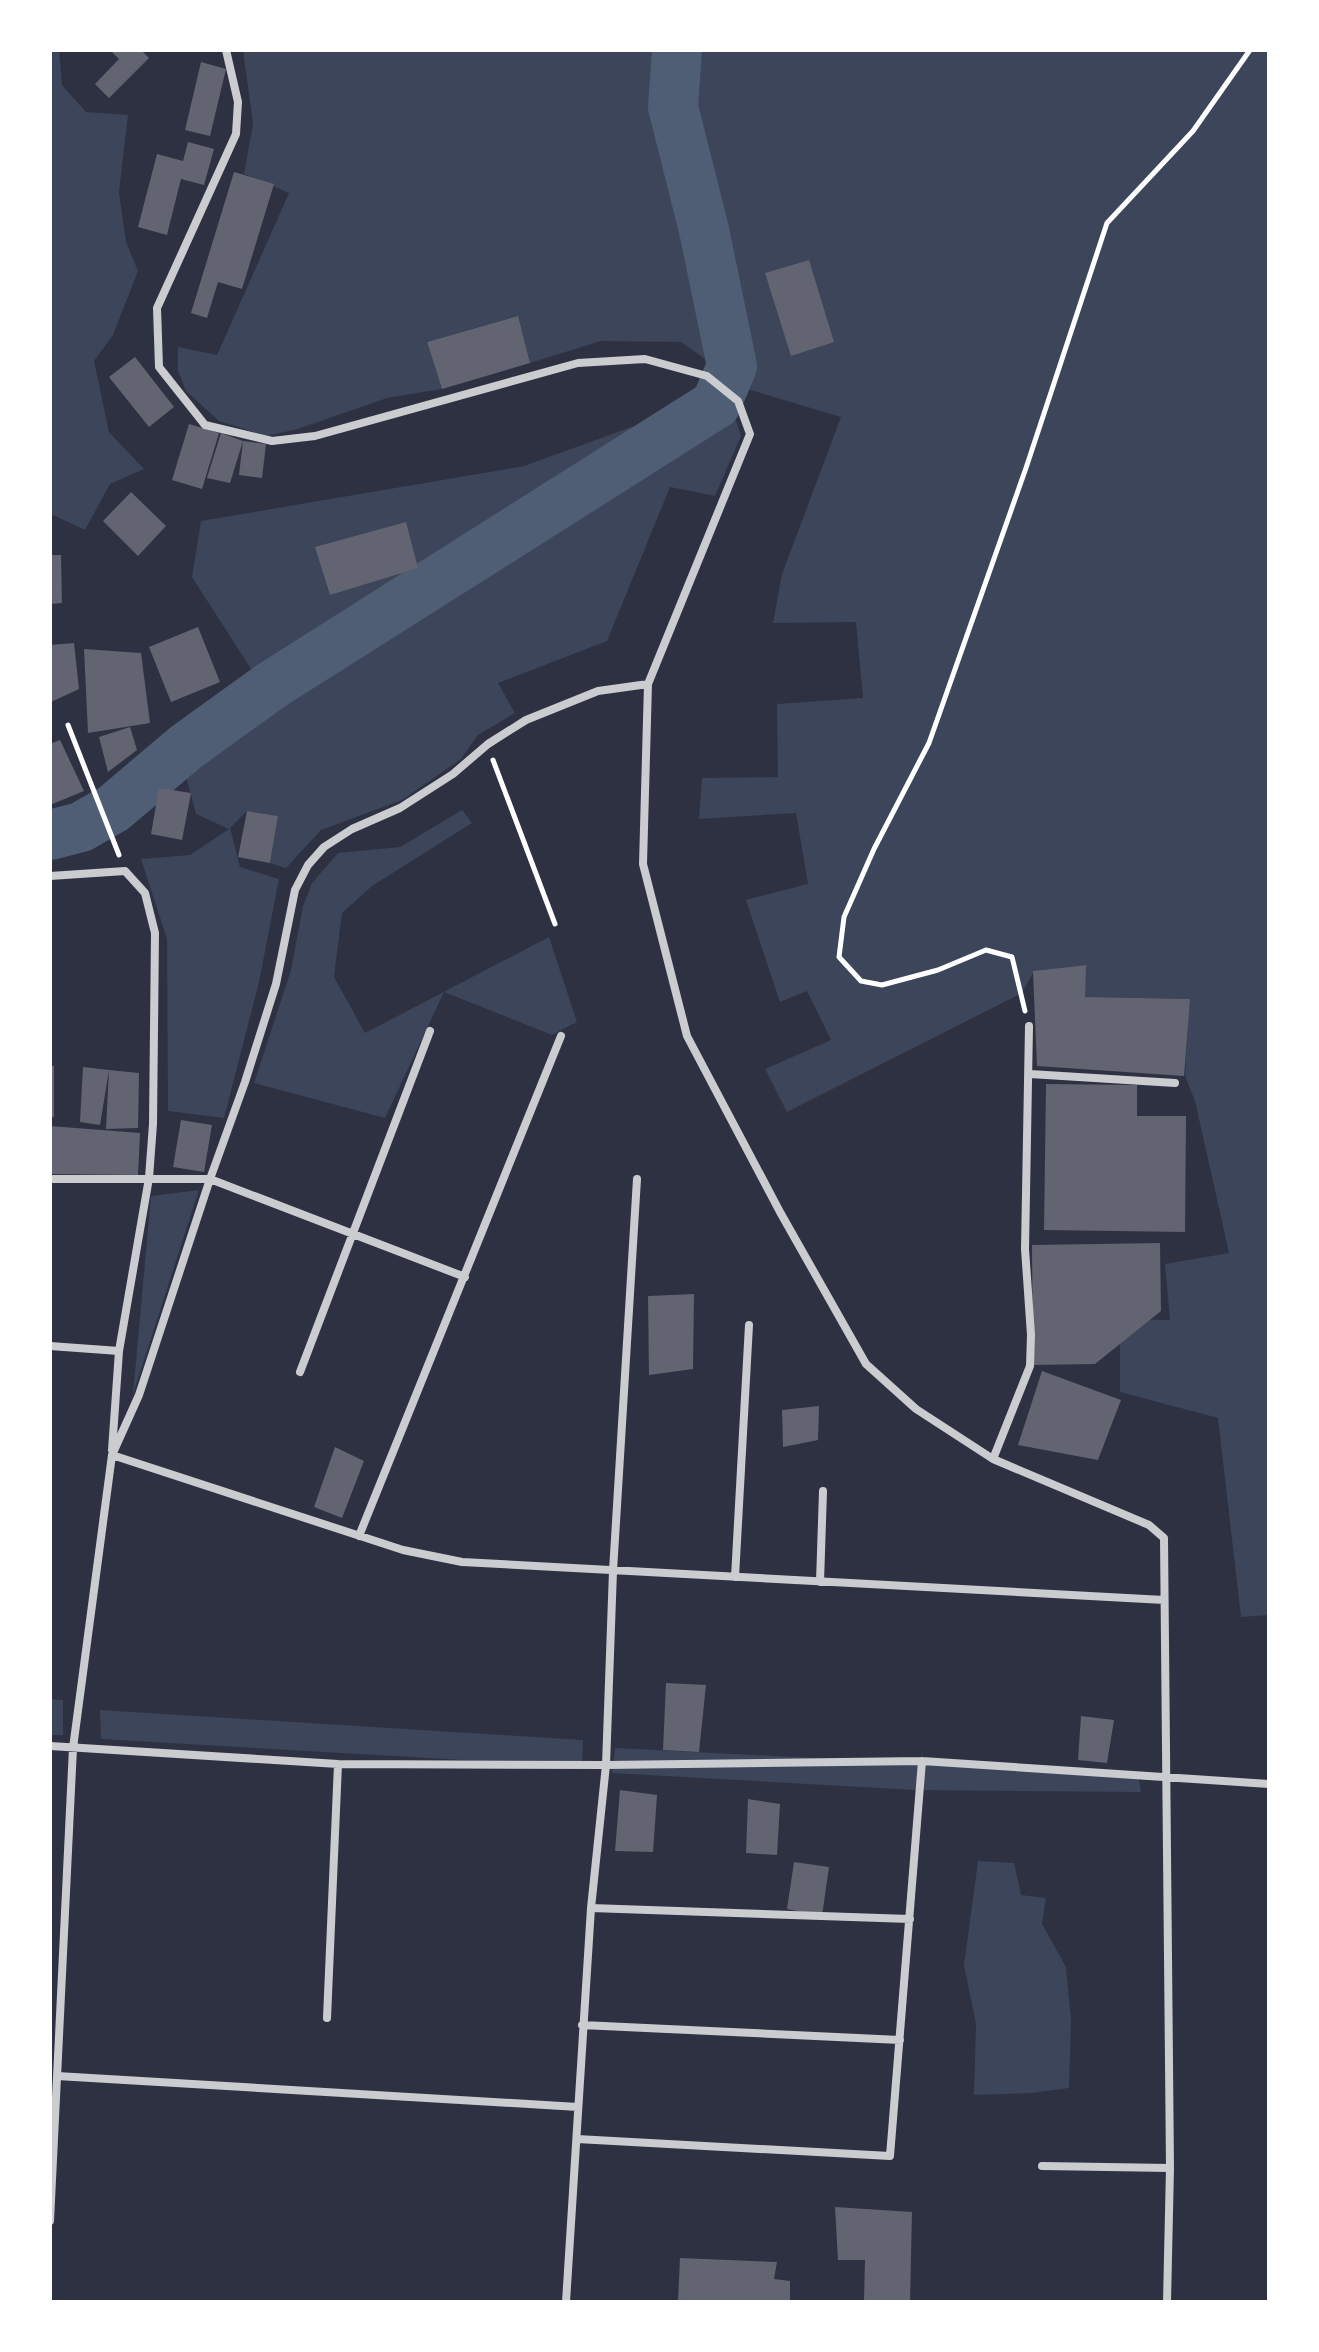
<svg xmlns="http://www.w3.org/2000/svg" width="1319" height="2352" font-family="Inter,sans-serif">
	<style>
		.green { fill: #3c4559 }
		.lines { fill: none; stroke-linecap: round; stroke-linejoin: round }
		.river { stroke: #4f5d75; stroke-width: 50 }
		.building { fill: #626471 }
		.path { stroke: #fff; stroke-width: 5 }
		.minor { stroke: #caccd0; stroke-width: 8 }
	</style>
	<rect width="100%" height="100%" fill="#2d3142"/>
	<!-- green -->
	<path class="green" d="M 50,50 L 59,50 L 62,85 L 86,112 L 128,115 L 119,192 L 126,242 L 138,271 L 113,335 L 94,361 L 109,432 L 144,469 L 110,484 L 85,530 L 53,515 L 50,508 Z
		M 243,50 L 1269,50 L 1269,1615 L 1241,1617 L 1218,1418 L 1120,1392 L 1120,1319 L 1170,1320 L 1165,1264 L 1229,1253 L 1195,1101 L 1185,1076 L 1189,999 L 1085,997 L 1085,965 L 1034,971 L 1022,993 L 787,1112 L 765,1069 L 831,1040 L 807,991 L 780,1002 L 746,900 L 808,884 L 796,813 L 699,819 L 702,778 L 778,777 L 777,704 L 863,698 L 856,622 L 773,623 L 782,574 L 841,417 L 747,389 L 681,342 L 601,341 L 530,363 L 517,316 L 427,342 L 442,389 L 387,398 L 298,429 L 266,436 L 219,421 L 186,391 L 178,371 L 178,347 L 217,355 L 289,193 L 244,174 L 253,124 Z
		M 699,388 L 732,408 L 741,436 L 715,496 L 670,487 L 607,641 L 498,683 L 515,713 L 478,735 L 461,759 L 402,800 L 321,830 L 286,868 L 270,863 L 278,816 L 247,811 L 230,828 L 240,867 L 279,879 L 259,982 L 224,1118 L 168,1111 L 167,939 L 141,859 L 190,855 L 229,829 L 196,814 L 182,761 L 271,700 L 192,577 L 201,521 L 524,466 L 634,426 L 671,424 Z
		M 462,810 L 472,823 L 372,886 L 342,913 L 334,977 L 365,1033 L 549,937 L 577,1022 L 552,1035 L 444,992 L 385,1118 L 254,1083 L 291,970 L 303,906 L 312,883 L 338,853 L 400,847 Z
		M 199,1190 L 133,1394 L 151,1196 Z
		M 50,1699 L 63,1700 L 63,1735 L 50,1735 Z
		M 100,1710 L 583,1740 L 582,1767 L 101,1739 Z
		M 615,1748 L 1138,1774 L 1141,1792 L 915,1790 L 612,1773 Z
		M 978,1861 L 1014,1863 L 1021,1895 L 1046,1898 L 1042,1924 L 1066,1967 L 1071,2020 L 1069,2088 L 1032,2093 L 974,2095 L 976,2024 L 964,1965 Z"/>
	<g class="lines">
		<!-- river -->
		<path class="river" d="M 50,835 L 81,827 L 114,808 L 186,747 L 272,685 L 716,404 L 732,366 L 704,230 L 673,107 L 677,50"/>
	</g>
	<!-- building -->
	<path class="building" d="M 110,50 L 141,50 L 149,58 L 109,98 L 95,84 L 119,59 Z
		M 201,62 L 226,69 L 210,136 L 185,130 Z
		M 188,142 L 214,149 L 204,185 L 181,179 L 167,235 L 138,227 L 157,154 L 183,161 Z
		M 234,172 L 274,184 L 242,289 L 218,282 L 207,318 L 191,313 Z
		M 809,260 L 834,342 L 791,356 L 765,273 Z
		M 518,316 L 530,363 L 442,389 L 427,342 Z
		M 135,357 L 174,407 L 149,427 L 109,377 Z
		M 189,424 L 219,433 L 202,489 L 172,480 Z
		M 221,433 L 243,441 L 230,483 L 207,478 Z
		M 243,441 L 266,444 L 262,478 L 239,475 Z
		M 131,492 L 166,526 L 138,556 L 103,521 Z
		M 406,522 L 418,568 L 330,595 L 315,547 Z
		M 50,555 L 61,555 L 62,603 L 50,604 Z
		M 198,627 L 220,682 L 171,702 L 149,647 Z
		M 74,643 L 79,689 L 51,702 L 50,645 Z
		M 84,649 L 141,653 L 150,723 L 88,733 Z
		M 130,727 L 137,750 L 108,772 L 99,737 Z
		M 60,740 L 84,791 L 50,805 L 50,744 Z
		M 159,788 L 191,793 L 182,840 L 151,834 Z
		M 247,811 L 278,816 L 270,863 L 238,857 Z
		M 1086,965 L 1085,997 L 1190,999 L 1184,1076 L 1037,1066 L 1033,971 Z
		M 50,1066 L 54,1066 L 54,1117 L 50,1117 Z
		M 83,1067 L 109,1070 L 100,1125 L 80,1122 Z
		M 109,1070 L 139,1073 L 138,1128 L 106,1129 Z
		M 1046,1084 L 1137,1085 L 1137,1116 L 1186,1116 L 1185,1232 L 1044,1230 Z
		M 181,1120 L 212,1125 L 204,1172 L 173,1167 Z
		M 50,1126 L 140,1133 L 138,1175 L 50,1174 Z
		M 1160,1243 L 1161,1311 L 1095,1364 L 1033,1365 L 1032,1245 Z
		M 694,1294 L 693,1369 L 649,1375 L 648,1296 Z
		M 1042,1371 L 1121,1400 L 1098,1460 L 1018,1445 Z
		M 819,1406 L 818,1440 L 783,1447 L 782,1410 Z
		M 335,1447 L 364,1461 L 342,1518 L 314,1507 Z
		M 666,1683 L 706,1685 L 699,1752 L 663,1750 Z
		M 1081,1716 L 1114,1720 L 1107,1763 L 1078,1760 Z
		M 620,1790 L 657,1795 L 653,1852 L 615,1851 Z
		M 748,1799 L 780,1804 L 777,1855 L 746,1853 Z
		M 794,1862 L 829,1867 L 822,1916 L 787,1909 Z
		M 835,2207 L 912,2212 L 910,2302 L 864,2302 L 865,2260 L 838,2260 Z
		M 680,2258 L 777,2262 L 774,2279 L 790,2281 L 790,2302 L 678,2302 Z"/>
	<g class="lines">
		<!-- path -->
		<path class="path" d="M 68,725 L 119,855
			M 493,760 L 555,924
			M 1025,1011 L 1012,957 L 986,950 L 938,970 L 882,985 L 861,981 L 839,957 L 844,917 L 874,849 L 929,743 L 1026,468 L 1107,223 L 1193,131 L 1250,50"/>
		<!-- minor -->
		<path class="minor" d="M 226,50 L 238,102 L 236,134 L 157,308 L 159,367 L 205,425 L 272,441 L 315,436 L 578,363 L 645,359 L 707,376 L 738,401 L 750,434 L 648,684 L 643,864 L 687,1036 L 780,1212 L 866,1364 L 916,1409 L 993,1459 L 1149,1525 L 1164,1538 L 1170,2168 L 1167,2302
			M 50,876 L 125,871 L 145,893 L 155,933 L 153,1124 L 149,1178 L 119,1351 L 112,1450
			M 1030,1074 L 1175,1083
			M 50,1179 L 210,1179 L 465,1277
			M 50,1346 L 119,1351
			M 300,1372 L 430,1031
			M 112,1455 L 403,1550 L 462,1562 L 1164,1600
			M 993,1459 L 1030,1366 L 1031,1335 L 1025,1249 L 1029,1026
			M 359,1536 L 561,1036
			M 735,1577 L 749,1325
			M 820,1582 L 823,1491
			M 50,1746 L 338,1764 L 606,1765 L 922,1761 L 1269,1784
			M 591,1908 L 910,1919
			M 327,2018 L 338,1764
			M 582,2025 L 900,2040
			M 57,2076 L 578,2107
			M 577,2139 L 890,2156 L 922,1761
			M 1042,2166 L 1170,2168
			M 50,2221 L 73,1748 L 112,1455 L 139,1395 L 210,1179 L 245,1082 L 276,984 L 295,890 L 308,865 L 324,847 L 352,829 L 400,808 L 453,774 L 488,744 L 526,720 L 598,691 L 648,684
			M 566,2302 L 591,1908 L 606,1765 L 613,1571 L 637,1179"/>
	</g>
	<!-- border -->
	<rect width="1319" height="2352" fill="none" stroke="#ffffff" stroke-width="104"/>
</svg>
